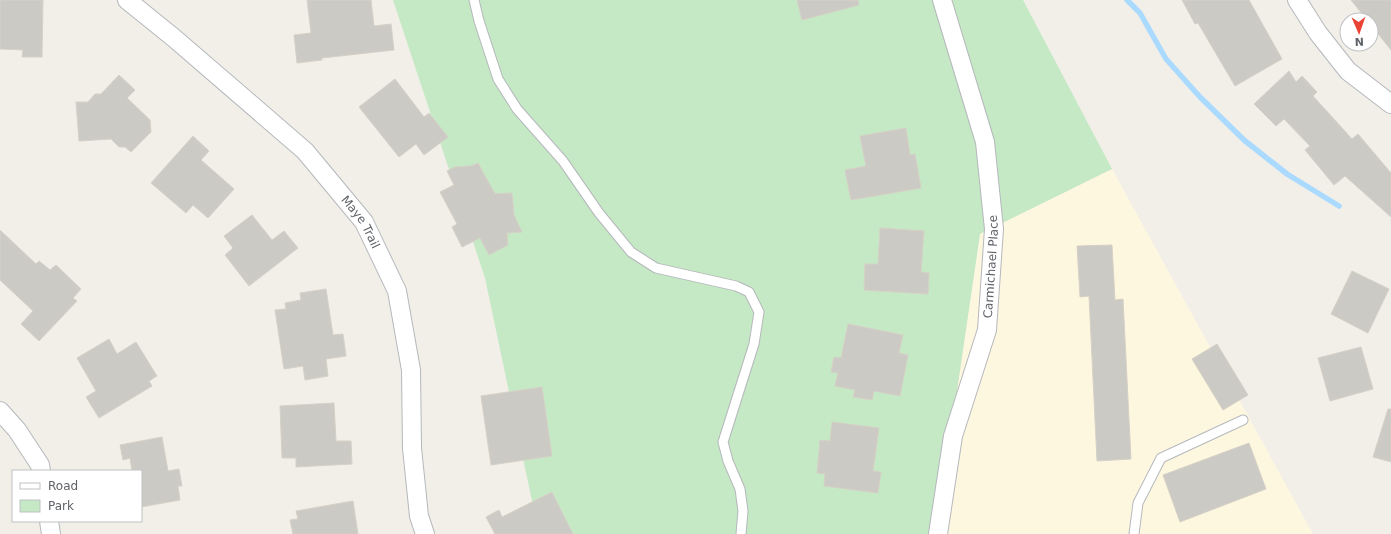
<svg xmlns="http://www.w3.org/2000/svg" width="1391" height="534" font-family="'DejaVu Sans',sans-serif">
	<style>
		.commercial { fill: #fef7e0 }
		.green { fill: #c5e8c5 }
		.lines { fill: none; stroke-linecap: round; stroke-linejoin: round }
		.stream { stroke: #aadaff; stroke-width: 5.5 }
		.building { fill: #cccac5; stroke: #d6d1c6 }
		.lane-casing { stroke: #b5b8bc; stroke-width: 11 }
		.street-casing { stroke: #b5b8bc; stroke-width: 20 }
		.lane { stroke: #fff; stroke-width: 9 }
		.street { stroke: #fff; stroke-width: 18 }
		.labels { text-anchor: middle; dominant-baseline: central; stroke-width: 4; stroke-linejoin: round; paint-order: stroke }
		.street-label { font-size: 12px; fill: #5f6368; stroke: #fff }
	</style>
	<rect width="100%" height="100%" fill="#f1efe8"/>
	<!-- commercial -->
	<path class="commercial" d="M 1112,169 L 1313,534 L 936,534 L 980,233 Z"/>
	<!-- green -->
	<path class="green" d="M 393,0 L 1023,0 L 1112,169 L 980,234 L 936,534 L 539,534 L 485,278 Z"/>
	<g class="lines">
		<!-- stream -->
		<path class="stream" d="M 1127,0 L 1140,13 L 1166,59 L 1200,97 L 1244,140 L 1287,174 L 1339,206"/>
	</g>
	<!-- building -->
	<path class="building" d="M 0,0 L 43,0 L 42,57 L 22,57 L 23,50 L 0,49 Z
		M 307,0 L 371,0 L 374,26 L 391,24 L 394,50 L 322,58 L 322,60 L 297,63 L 294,35 L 311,33 Z
		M 797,0 L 858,0 L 859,5 L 802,20 Z
		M 1182,0 L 1249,0 L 1282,59 L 1235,86 L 1198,23 L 1195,24 Z
		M 1351,0 L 1391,0 L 1391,50 L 1371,25 L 1371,20 L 1367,20 Z
		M 1289,71 L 1296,82 L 1302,76 L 1317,92 L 1313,96 L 1352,139 L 1358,134 L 1391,173 L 1391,217 L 1345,176 L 1334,185 L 1305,150 L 1310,146 L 1284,119 L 1276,126 L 1254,104 Z
		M 119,75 L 135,90 L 127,98 L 150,120 L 151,132 L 131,152 L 125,147 L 119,147 L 111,139 L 79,141 L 76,102 L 88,102 L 95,94 L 101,94 Z
		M 395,79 L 424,117 L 429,113 L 448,137 L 424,155 L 416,144 L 399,157 L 359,107 Z
		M 906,128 L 910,155 L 915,154 L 921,188 L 851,200 L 845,170 L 866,166 L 860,136 Z
		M 193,136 L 209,151 L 201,160 L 234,189 L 208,218 L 193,205 L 186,213 L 151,183 Z
		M 478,163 L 495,194 L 512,193 L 514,215 L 522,232 L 507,233 L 508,245 L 489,255 L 480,238 L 462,247 L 452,227 L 457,224 L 440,192 L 454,185 L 447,171 L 455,167 L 471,166 Z
		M 252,215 L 272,240 L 284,231 L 298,248 L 249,286 L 225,255 L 233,248 L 224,236 Z
		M 880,228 L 924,231 L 921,272 L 929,273 L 928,294 L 864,290 L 865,264 L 878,264 Z
		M 0,230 L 36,264 L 39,261 L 50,270 L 56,265 L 81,289 L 73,298 L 77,301 L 39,341 L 21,324 L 33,311 L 0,280 Z
		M 1112,245 L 1115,300 L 1123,299 L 1131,459 L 1097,461 L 1089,296 L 1080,297 L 1077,246 Z
		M 1352,271 L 1389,289 L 1368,333 L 1331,314 Z
		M 326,289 L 333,335 L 343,334 L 346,356 L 326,359 L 328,376 L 305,380 L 303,366 L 284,369 L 275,310 L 286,309 L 285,303 L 301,300 L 300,293 Z
		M 848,324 L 903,335 L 899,353 L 908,355 L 900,396 L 874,391 L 872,400 L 853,397 L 855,390 L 835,386 L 838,373 L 831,372 L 834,357 L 841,358 Z
		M 109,339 L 117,354 L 136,342 L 157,376 L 149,381 L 152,386 L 99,418 L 86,397 L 96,391 L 77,358 Z
		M 1217,344 L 1248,395 L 1223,410 L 1192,359 Z
		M 1361,347 L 1373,389 L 1330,401 L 1318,358 Z
		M 542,387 L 552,456 L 491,465 L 481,396 Z
		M 334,403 L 336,441 L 351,441 L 352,464 L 296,467 L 296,458 L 282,458 L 280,406 Z
		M 1388,409 L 1391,409 L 1391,462 L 1373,457 Z
		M 832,422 L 879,428 L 873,471 L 881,472 L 878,493 L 824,486 L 825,474 L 817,473 L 820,440 L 830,441 Z
		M 162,437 L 168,471 L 179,469 L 182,486 L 178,486 L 180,500 L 141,507 L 141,471 L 132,471 L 130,458 L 123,460 L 120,445 Z
		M 1249,443 L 1266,489 L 1180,522 L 1163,475 Z
		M 552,492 L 573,534 L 495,534 L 486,517 L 499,510 L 502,517 Z
		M 353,501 L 358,534 L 293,534 L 290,520 L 298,519 L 296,511 Z"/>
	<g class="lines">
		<defs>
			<path id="lane" d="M 474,0 L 479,21 L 498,79 L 517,109 L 563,161 L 599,213 L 631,252 L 656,268 L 736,286 L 749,292 L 759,312 L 754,344 L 723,442 L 728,461 L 740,489 L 743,511 L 741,534
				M 1134,534 L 1138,503 L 1161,458 L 1243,420"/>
			<g id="street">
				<path id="s1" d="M 127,0 L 174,38 L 305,151 L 364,222 L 397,291 L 411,370 L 412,448 L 419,516 L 425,534"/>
				<path d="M 1297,0 L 1318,33 L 1348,71 L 1391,104"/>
				<path d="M 0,411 L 17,430 L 40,465 L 41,471"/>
				<path d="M 49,521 L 51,534"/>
				<path id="s2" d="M 938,534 L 953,436 L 987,330 L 994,229 L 985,142 L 942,0"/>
			</g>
		</defs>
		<!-- lane casing -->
		<use href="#lane" class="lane-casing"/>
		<!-- street casing -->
		<use href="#street" class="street-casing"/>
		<!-- lane -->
		<use href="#lane" class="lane"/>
		<!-- street -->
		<use href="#street" class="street"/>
	</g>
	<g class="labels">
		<!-- street labels -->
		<g class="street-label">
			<text stroke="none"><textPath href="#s1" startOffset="324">Maye Trail</textPath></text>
			<text stroke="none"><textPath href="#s2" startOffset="274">Carmichael Place</textPath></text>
		</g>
	</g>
	<!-- legend -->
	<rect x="12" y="470" width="130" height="52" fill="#ffffff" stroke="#bfc1c3"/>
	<rect x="20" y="483" width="20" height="6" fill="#ffffff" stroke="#bfc1c3"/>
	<text x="48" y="490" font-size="12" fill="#5f6368">Road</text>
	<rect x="20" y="500" width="20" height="12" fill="#c5e8c5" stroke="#bfc1c3"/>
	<text x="48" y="510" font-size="12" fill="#5f6368">Park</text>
	<!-- north arrow -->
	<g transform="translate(1359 32) rotate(178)"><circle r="19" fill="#ffffff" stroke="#bfc1c3"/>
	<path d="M0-3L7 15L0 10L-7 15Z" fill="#ea4335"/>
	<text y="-6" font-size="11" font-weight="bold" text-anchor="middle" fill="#5f6368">N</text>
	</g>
</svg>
